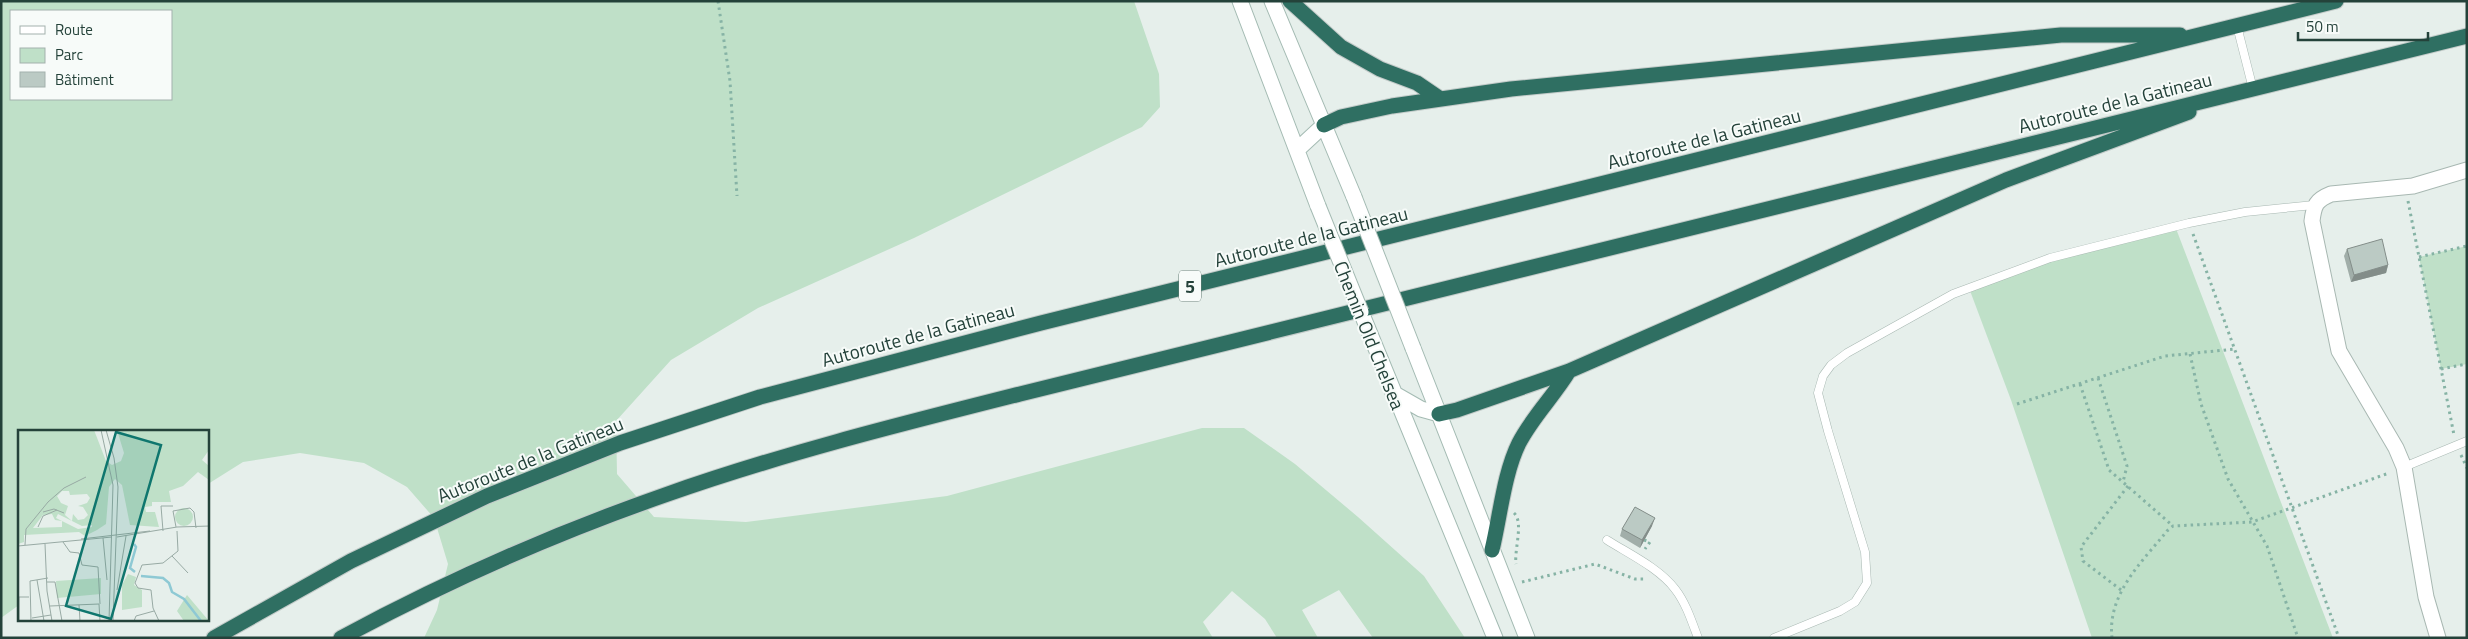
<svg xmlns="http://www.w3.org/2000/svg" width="2468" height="639" font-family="'Titillium Web',sans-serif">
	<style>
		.green { fill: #bfe0c8; fill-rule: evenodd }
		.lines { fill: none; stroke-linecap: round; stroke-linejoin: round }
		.lane-casing { stroke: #a8b8b2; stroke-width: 9 }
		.street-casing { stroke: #a8b8b2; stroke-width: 17 }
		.secondary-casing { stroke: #a4bbb3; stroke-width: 17 }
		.highway-casing { stroke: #c2cac8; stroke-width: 17 }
		.path { stroke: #86b3a5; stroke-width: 3; stroke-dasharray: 2.5 4; stroke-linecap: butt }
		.lane { stroke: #fff; stroke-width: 8 }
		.street { stroke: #fff; stroke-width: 15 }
		.secondary { stroke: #fff; stroke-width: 15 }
		.highway { stroke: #2f6f62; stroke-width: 15 }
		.secondary-bridge-casing { stroke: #a4bbb3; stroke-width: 17; stroke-linecap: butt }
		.secondary-bridge { stroke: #fff; stroke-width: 15 }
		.wall { fill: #a1aea9 }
		.shaded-wall { fill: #838d89 }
		.building { fill: #bbcac4; stroke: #838d89 }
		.labels { text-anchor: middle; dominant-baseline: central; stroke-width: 4; stroke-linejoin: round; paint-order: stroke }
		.shield { fill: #f7fbf9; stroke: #637a73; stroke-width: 1 }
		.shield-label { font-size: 18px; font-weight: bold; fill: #24423a }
		.street-label { font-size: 19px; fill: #24423a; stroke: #f7fbf9 }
		.inset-river { fill: none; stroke: #8ec9d4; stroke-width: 2.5 }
		.inset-road { fill: none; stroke: #98aaa4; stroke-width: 1 }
		.view { fill: #0f766e; fill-opacity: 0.15; stroke: #0f766e; stroke-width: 2.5 }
		.inset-edge { fill: none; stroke: #24423a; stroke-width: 2.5 }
	</style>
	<rect width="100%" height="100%" fill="#e6efeb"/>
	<!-- green -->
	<path class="green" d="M 1,1 L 1134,1 L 1159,74 L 1160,107 L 1142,127 L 914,238 L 758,308 L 671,360 L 616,421 L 617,474 L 654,517 L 746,522 L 947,496 L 1202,428 L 1244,428 L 1295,464 L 1358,517 L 1424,576 L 1465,638 L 1373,638 L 1339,590 L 1302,610 L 1318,638 L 1277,638 L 1265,619 L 1232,591 L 1203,622 L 1213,638 L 424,638 L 437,610 L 448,564 L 434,518 L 407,487 L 364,463 L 300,453 L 243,462 L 208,484 L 208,432 L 19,432 L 19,605 L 1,618 ZM 11,11 L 171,11 L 171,99 L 11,99 Z
		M 2175,226 L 2333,638 L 2092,638 L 2011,400 L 1969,288 L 2050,258 Z
		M 2467,246 L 2467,364 L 2441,369 L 2419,257 Z"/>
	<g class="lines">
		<defs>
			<path id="lane" d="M 2237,26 L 2253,89
				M 2404,467 L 2467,441
				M 1607,540 C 1629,554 1659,568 1675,589 C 1686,603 1692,622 1698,638
				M 1774,638 L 1840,611 L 1855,602 L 1867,583 L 1865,552 L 1828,431 L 1818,393 L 1823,376 L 1831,365 L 1847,353 L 1953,294 L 2050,258 L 2189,223 L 2245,212 L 2314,205"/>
			<path id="street" d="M 2438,638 L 2426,597 L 2404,467 L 2396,448 L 2339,351 L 2312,221 C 2314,205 2316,200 2331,194 L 2413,186 L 2467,170"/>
			<path id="secondary" d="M 1240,1 L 1318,206
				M 1272,1 L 1354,197
				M 1297,150 L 1324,125
				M 1361,312 L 1495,638
				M 1413,348 L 1527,638
				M 1393,393 L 1421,409 L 1439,414"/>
			<path id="highway" d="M 1290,1 L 1341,47 L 1380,69 L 1417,83 L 1439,98
				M 1324,125 L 1341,117 L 1392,106 L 1511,89 L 2061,35 L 2180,35
				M 1439,414 L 1457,410 L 1569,371 L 2006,180 L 2189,112
				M 1492,550 C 1500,517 1504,473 1519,443 C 1533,416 1554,396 1569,371
				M 214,638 L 351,561 L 487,496 L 620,443 L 760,397 L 1041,323 L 2336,1
				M 341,638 C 445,582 553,534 665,495 C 781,454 901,424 1020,394 L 2467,36"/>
		</defs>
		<!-- lane casing -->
		<use href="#lane" class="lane-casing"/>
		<!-- street casing -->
		<use href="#street" class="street-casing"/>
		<!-- secondary casing -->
		<use href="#secondary" class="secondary-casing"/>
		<!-- highway casing -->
		<use href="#highway" class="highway-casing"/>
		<!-- path -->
		<path class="path" d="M 718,1 L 730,81 L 737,196
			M 2408,201 L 2454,435
			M 2193,234 L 2339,638
			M 2419,257 L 2467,246
			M 2190,354 L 2201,404 L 2228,479 L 2267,546 L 2298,638
			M 2441,369 L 2467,364
			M 2098,378 L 2127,466 L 2123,482
			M 2080,384 L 2109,470 L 2173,526
			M 2017,404 L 2165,356 L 2235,349
			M 2461,455 L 2467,468
			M 1514,513 C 1524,522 1514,550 1516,564
			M 1644,540 L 1650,542 L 1645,549
			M 1522,582 L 1595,564 L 1635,579 L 1647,579
			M 2121,590 L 2083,561 L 2081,547 L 2128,486
			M 2112,638 C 2107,594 2142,562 2167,531 L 2173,526 L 2252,522 L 2389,473"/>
		<!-- lane -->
		<use href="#lane" class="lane"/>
		<!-- street -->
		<use href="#street" class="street"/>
		<!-- secondary -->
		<use href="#secondary" class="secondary"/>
		<!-- highway -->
		<use href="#highway" class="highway"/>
		<defs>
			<path id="secondary-bridge" d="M 1354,197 L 1413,348
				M 1318,206 L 1361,312"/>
		</defs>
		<!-- secondary-bridge casing -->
		<use href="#secondary-bridge" class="secondary-bridge-casing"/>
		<!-- secondary-bridge -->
		<use href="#secondary-bridge" class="secondary-bridge"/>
	</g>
	<!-- wall -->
	<path class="wall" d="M 2347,249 L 2388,265 L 2386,273 L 2351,282 L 2344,256 Z
		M 1652,526 L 1640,548 L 1620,536 L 1622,529 Z"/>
	<!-- shaded-wall -->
	<path class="shaded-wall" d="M 2388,265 L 2386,273 L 2351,282 L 2354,275 Z
		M 1655,518 L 1652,526 L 1640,548 L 1642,540 Z"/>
	<!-- building -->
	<path class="building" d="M 2382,239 L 2388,265 L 2354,275 L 2347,249 Z
		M 1635,507 L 1655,518 L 1642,540 L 1622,529 Z"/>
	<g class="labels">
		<!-- shield labels -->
		<rect class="shield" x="1179" y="270.5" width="22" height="31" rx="4"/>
		<g class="shield-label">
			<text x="1190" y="286">5</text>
		</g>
		<!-- street labels -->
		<g class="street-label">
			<text transform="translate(2115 102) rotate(-14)">Autoroute de la Gatineau</text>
			<text transform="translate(1704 138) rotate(-14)">Autoroute de la Gatineau</text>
			<text transform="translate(1311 236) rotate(-14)">Autoroute de la Gatineau</text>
			<text transform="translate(918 334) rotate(-15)">Autoroute de la Gatineau</text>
			<text transform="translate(1370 335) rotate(68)">Chemin Old Chelsea</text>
			<text transform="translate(530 459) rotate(-22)">Autoroute de la Gatineau</text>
		</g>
	</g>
	<!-- overview -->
	<g transform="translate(18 430)">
		<rect width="191" height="191" fill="#e6efeb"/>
		<path d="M 0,0 L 76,0 L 88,31 L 94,35 L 103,31 L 106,23 L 99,0 L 191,0 L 191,20 L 184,30 L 191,36 L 191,50 L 180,42 L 165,56 L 151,61 L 153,72 L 134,72 L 134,76 L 127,77 L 128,82 L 137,82 L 141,97 L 112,95 L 104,55 L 97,49 L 91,57 L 88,94 L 79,100 L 67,106 L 61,102 L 6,105 L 6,112 L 0,114 ZM 44,61 L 51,61 L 52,65 L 69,64 L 72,68 L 69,73 L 60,76 L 65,77 L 70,85 L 66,89 L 60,90 L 55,84 L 54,91 L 47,85 L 50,76 L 43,73 L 39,66 ZM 34,84 L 37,90 L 44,91 L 44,97 L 15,98 L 25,85 ZM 40,84 L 64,96 L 74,95 L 74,97 L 60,99 L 38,88 ZM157 87a9 9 0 1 1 18 0a9 9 0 1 1-18 0ZM 110,144 L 118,147 L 116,155 L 124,160 L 124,177 L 104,180 L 104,155 ZM 83,148 L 83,164 L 39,168 L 38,151 ZM 169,165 L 185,184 L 191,191 L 166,191 L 159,181 Z" fill="#bfe0c8" fill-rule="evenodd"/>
		<path class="inset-river" d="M 116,114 L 118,117 L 112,138 L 117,142M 123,146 L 145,148 L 151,153 L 154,162 L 166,169 L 183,191"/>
		<path class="inset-road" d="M 83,0 L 95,55 L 91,191M 88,0 L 96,28 L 100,57 L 95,191M 25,82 L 36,79 L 46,83M 20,97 L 25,86 L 39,80M 158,97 L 155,81 L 172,78 L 176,82 L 178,98M 145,101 L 143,76 L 155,76M 99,107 L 159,97 L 192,96M 85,108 L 89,150M 63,109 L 132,101M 45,112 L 52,122 L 61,123 L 64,135 L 80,137 L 82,174M 27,114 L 29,161 L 34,191M 7,115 L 8,99 L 30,72 L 46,58 L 68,47M 0,116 L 94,107M 154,126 L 170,143M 19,150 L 26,191M 29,152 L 37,152 L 44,191M 99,160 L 108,106M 61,175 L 62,191M 32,176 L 81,174 L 82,191M 14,188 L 33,185M 1,191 L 1,167 L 11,167M 13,191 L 12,151 L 30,148M 116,191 L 118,186 L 136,181M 141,191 L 135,178 L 133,160 L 120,158 L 117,153 L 124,135 L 145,133 L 160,121 L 159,101"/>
		<path class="view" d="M 98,2 L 143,15 L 93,189 L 48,176 Z"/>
		<rect width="191" height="191" class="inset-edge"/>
	</g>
	<!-- border -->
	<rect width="2468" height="639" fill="none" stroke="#24423a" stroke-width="5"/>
	<!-- legend -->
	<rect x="10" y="10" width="162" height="90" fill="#f7fbf9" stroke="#a3b1ad"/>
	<rect x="20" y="26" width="25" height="8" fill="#ffffff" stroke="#a3b1ad"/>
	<text x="55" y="35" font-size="15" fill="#24423a">Route</text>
	<rect x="20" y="48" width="25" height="15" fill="#bfe0c8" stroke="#a3b1ad"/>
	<text x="55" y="60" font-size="15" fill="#24423a">Parc</text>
	<rect x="20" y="72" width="25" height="15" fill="#bbcac4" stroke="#a3b1ad"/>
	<text x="55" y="85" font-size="15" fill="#24423a">Bâtiment</text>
	<!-- scale -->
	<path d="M2298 32v8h130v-8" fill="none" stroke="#24423a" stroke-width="2.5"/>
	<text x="2306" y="32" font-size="15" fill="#24423a" stroke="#f7fbf9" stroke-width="4" paint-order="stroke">50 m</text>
</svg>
